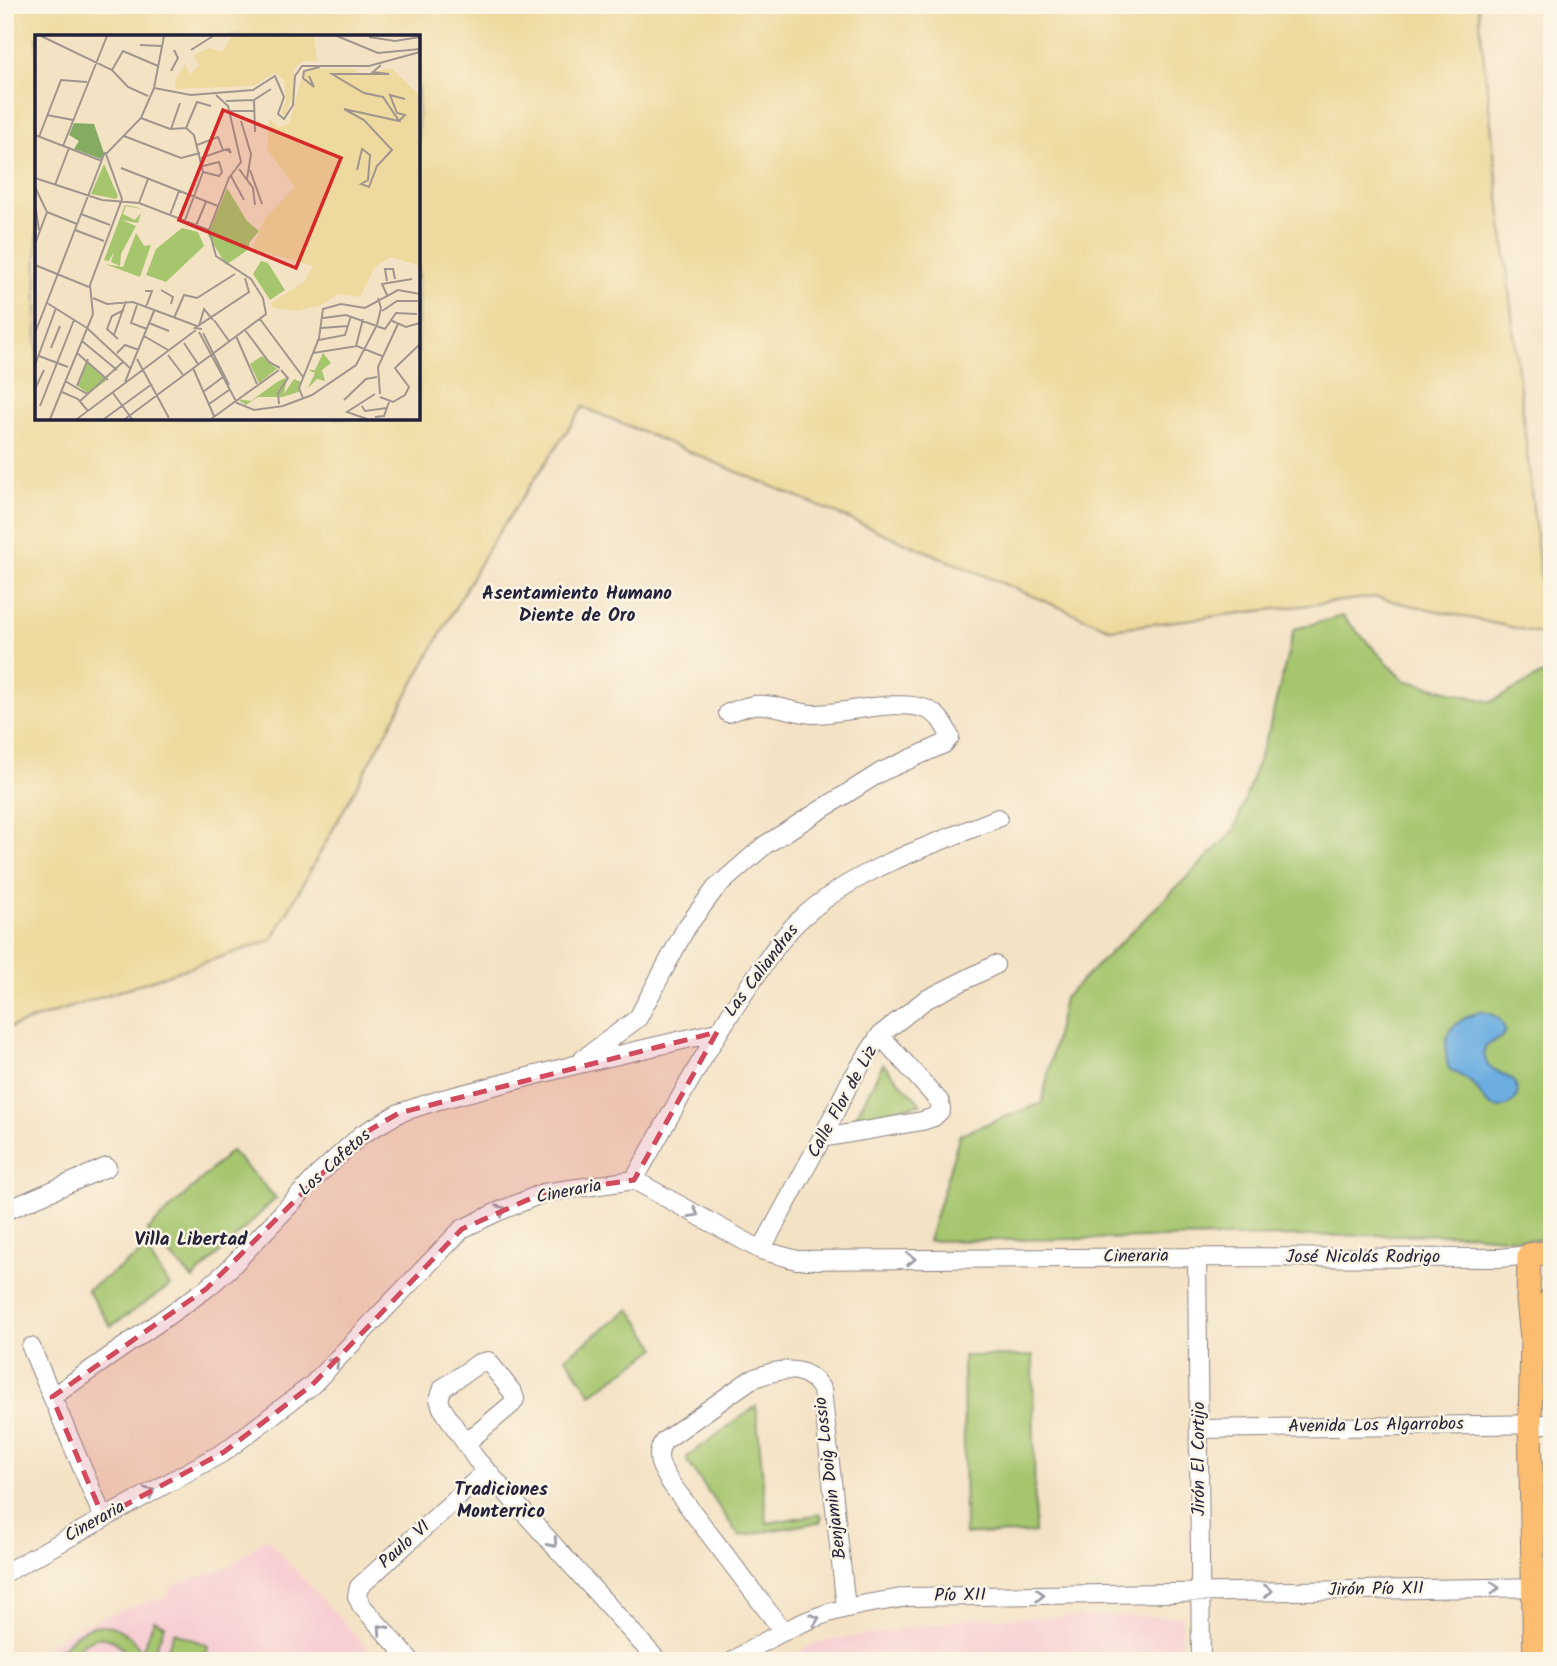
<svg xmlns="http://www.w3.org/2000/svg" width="1557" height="1666" font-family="Kalam,sans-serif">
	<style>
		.built { fill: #f7cfd3 }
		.green { fill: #a6c66e; stroke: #647454; stroke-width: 2 }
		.sand { fill: #eeda9e; stroke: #887e6c; stroke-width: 2; fill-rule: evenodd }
		.water { fill: #6caee1; stroke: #47688e; stroke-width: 2 }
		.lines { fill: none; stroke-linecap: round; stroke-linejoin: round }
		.minor-casing { stroke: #8b8280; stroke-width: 20 }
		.major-casing { stroke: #8b8280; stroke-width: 25 }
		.minor { stroke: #fff; stroke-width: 18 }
		.major { stroke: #fcbd6f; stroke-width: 23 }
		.oneway { stroke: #9c9ca7 }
		.marked { fill: #d1495b; fill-opacity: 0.2; stroke: #d1495b; stroke-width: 5; stroke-dasharray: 14 9; stroke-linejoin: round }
		.labels { text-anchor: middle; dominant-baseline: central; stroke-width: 5; stroke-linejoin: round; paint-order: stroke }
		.street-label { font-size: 18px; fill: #22223b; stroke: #fcf5e5 }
		.neighbourhood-label { font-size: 19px; font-weight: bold; fill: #22223b; stroke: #fcf5e5 }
		.inset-road { fill: none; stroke: #a0958e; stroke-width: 2 }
		.view { fill: #d62828; fill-opacity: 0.15; stroke: #d62828; stroke-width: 3.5 }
		.inset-edge { fill: none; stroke: #22223b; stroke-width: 3.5 }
	</style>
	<rect width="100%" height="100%" fill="#fcf5e5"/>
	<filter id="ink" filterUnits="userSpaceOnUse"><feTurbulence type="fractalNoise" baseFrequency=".0143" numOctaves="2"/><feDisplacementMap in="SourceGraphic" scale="14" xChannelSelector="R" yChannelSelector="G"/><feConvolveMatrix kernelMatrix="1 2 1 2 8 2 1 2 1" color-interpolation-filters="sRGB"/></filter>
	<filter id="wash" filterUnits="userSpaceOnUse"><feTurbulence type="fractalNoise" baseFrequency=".00686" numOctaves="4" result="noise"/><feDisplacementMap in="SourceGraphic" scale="28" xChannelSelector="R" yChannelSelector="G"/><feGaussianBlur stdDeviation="1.57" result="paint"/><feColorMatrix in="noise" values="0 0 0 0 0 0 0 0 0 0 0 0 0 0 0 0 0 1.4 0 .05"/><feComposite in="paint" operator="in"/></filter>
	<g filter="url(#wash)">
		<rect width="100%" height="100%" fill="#f4e2c5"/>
		<!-- built -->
		<path class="built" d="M 266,1538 L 379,1661 L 35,1661 L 47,1647 L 64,1635 L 85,1624 L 141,1604 L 166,1598 L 172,1586 L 230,1566 Z
			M 1182,1616 L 1182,1661 L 778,1661 L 819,1642 L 974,1618 Z"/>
		<!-- green -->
		<path class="green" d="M 1342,616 L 1404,680 L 1491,702 L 1552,669 L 1552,1238 L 1536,1240 L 1469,1234 L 928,1241 L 960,1134 L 1042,1103 L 1064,998 L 1234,831 L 1269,729 L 1294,629 Z
			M 883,1064 L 921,1104 L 854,1120 Z
			M 231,1151 L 276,1198 L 193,1279 L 147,1231 Z
			M 146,1250 L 170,1286 L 111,1326 L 87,1290 Z
			M 630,1309 L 657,1348 L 591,1394 L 566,1357 Z
			M 963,1356 L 1033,1356 L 1035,1533 L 965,1534 Z
			M 756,1406 L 767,1523 L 820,1514 L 822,1518 L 820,1522 L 739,1536 L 687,1461 L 687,1457 Z
			M 154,1620 L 165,1625 L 150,1661 L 130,1661 C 118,1630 84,1630 71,1661 L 56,1661 C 69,1630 103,1611 131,1638 C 135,1642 138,1647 142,1651 Z
			M 174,1632 L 209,1646 L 203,1661 L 163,1661 Z"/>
		<!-- sand -->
		<path class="sand" d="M 5,5 L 1478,5 L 1547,635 L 1374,597 L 1111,629 L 583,407 L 487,550 L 272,940 L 5,1029 ZM 37,37 L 418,37 L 418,418 L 37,418 Z"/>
		<!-- water -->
		<path class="water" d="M 1481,1011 C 1494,1015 1502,1017 1505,1031 L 1501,1038 L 1485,1046 L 1484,1055 L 1488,1066 C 1496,1072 1511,1076 1516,1085 C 1523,1099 1506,1111 1494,1107 C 1484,1104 1481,1093 1475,1086 C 1468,1078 1457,1075 1448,1067 C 1441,1032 1449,1024 1481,1011 Z"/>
	</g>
	<g filter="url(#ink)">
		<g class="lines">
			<defs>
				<path id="minor" d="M 583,1059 L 638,1018 L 686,928 L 715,889 L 734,872 L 765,845 L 881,772 L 944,744 L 950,737 C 945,725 939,714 926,709 C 897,698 845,714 813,714 C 793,713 774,703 754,705 C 746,706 737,710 728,713
					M 822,1138 L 922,1121 L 934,1117 L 941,1110 L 940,1102 L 880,1035
					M 634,1180 C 672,1113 707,1046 751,983 C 767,960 783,934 804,916 C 857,868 933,845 998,818
					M 5,1211 L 107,1167
					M 761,1250 L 822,1138 L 850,1082 L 880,1035 L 925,1000 L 995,965
					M 1197,1257 L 1201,1661
					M 31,1347 L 103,1517
					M 52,1397 L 206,1289 L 228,1270 L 320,1173 L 361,1135 L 399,1113 L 439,1100 L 575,1065 L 717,1032
					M 1200,1429 L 1552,1424
					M 466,1443 L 512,1404 L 515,1399 L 513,1393 L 488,1361 L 479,1363 L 443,1388 L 439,1399 L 442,1408 L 476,1459 L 658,1661
					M 5,1573 L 224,1452 L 312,1385 L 462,1229 L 495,1213 L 543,1193 L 634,1180 L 761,1250 L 797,1260 L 1197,1257 L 1500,1258 L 1529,1255
					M 783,1631 L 672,1485 C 662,1470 653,1457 664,1441 L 750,1380 C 776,1369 806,1362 822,1390 L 846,1608
					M 411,1661 L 361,1605 L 357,1596 L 359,1587 L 481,1476 L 491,1474
					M 733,1661 C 768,1638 806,1617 847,1608 C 867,1603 887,1601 907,1597 L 1552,1587"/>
				<path id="major" d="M 1532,1338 L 1552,1297
					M 1535,1661 L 1530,1423 L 1532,1338 L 1528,1300 L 1529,1255 L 1552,1252"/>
			</defs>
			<!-- minor casing -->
			<use href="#minor" class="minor-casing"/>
			<!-- major casing -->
			<use href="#major" class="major-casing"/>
			<!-- minor -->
			<use href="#minor" class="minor"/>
			<!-- major -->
			<use href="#major" class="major"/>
		</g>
		<!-- one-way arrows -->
		<defs><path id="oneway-chevron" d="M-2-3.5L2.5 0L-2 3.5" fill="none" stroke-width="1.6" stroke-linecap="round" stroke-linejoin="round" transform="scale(1.75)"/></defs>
		<g class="oneway">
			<use href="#oneway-chevron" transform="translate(502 1210) rotate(-23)"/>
			<use href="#oneway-chevron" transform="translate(694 1213) rotate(29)"/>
			<use href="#oneway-chevron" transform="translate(911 1259)"/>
			<use href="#oneway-chevron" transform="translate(335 1362) rotate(-46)"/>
			<use href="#oneway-chevron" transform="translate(150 1492) rotate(-28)"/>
			<use href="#oneway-chevron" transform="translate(553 1543) rotate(48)"/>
			<use href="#oneway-chevron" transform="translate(1495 1588) rotate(-1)"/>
			<use href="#oneway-chevron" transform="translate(1268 1591)"/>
			<use href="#oneway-chevron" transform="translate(1040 1595) rotate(-1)"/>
			<use href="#oneway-chevron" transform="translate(815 1619) rotate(-20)"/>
			<use href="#oneway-chevron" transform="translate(382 1629) rotate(-132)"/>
		</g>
	</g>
	<!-- marked area -->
	<path class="marked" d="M 717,1032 L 634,1180 L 543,1193 L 462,1229 L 312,1385 L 224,1452 L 103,1517 L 52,1397 L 206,1289 L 361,1135 L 399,1113 Z"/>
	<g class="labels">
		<!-- street labels -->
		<g class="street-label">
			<text transform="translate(762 971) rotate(-53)">Las Caliandras</text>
			<text transform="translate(843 1102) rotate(-61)">Calle Flor de Liz</text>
			<text transform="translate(335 1163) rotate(-42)">Los Cafetos</text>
			<text transform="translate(569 1192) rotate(-11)">Cineraria</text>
			<text transform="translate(1136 1257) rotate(-1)">Cineraria</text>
			<text x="1363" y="1257">José Nicolás Rodrigo</text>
			<text transform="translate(1376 1426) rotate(-1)">Avenida Los Algarrobos</text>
			<text transform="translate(1199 1459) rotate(-90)">Jirón El Cortijo</text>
			<text transform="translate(831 1478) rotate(-97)">Benjamin Doig Lossio</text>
			<text transform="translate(95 1522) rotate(-29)">Cineraria</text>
			<text transform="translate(405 1545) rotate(-42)">Paulo VI</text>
			<text transform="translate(1376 1590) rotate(-1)">Jirón Pío XII</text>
			<text transform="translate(960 1596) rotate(-1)">Pío XII</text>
		</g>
		<!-- neighbourhood labels -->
		<g class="neighbourhood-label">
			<text x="577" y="594">Asentamiento Humano<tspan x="577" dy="22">Diente de Oro</tspan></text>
			<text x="191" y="1240">Villa Libertad</text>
			<text x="501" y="1490">Tradiciones<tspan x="501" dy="22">Monterrico</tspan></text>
		</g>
	</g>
	<!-- overview -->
	<g transform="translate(35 35)">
		<rect width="385" height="385" fill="#f4e2c5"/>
		<path d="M 69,129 L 83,161 L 81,164 L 56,159 ZM 192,153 L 212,186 L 224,196 L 214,208 L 214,214 L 191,230 L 173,200 ZM 90,170 L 101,172 L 107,174 L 91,171 L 88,179 L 100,185 L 106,178 L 103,188 L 87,185 L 101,191 L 86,219 L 85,231 L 76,227 L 79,217 L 74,226 L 69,225 ZM 147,193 L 163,197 L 169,211 L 131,247 L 111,240 L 121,214 ZM 101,198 L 109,211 L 116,210 L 105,242 L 70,229 L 88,232 ZM 226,226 L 233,228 L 250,255 L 235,265 L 218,239 ZM 288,318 L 296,328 L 287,335 L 290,346 L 282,344 L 273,353 L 280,338 L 273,335 L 280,335 ZM 227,321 L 242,334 L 224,348 L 215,329 ZM 53,326 L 72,345 L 53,359 L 43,351 ZM 252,342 L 249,359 L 259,344 L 266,347 L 264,357 L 247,362 L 223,362 L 211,370 L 202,364 L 216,366 L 242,347 Z" fill="#a6c66e"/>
		<path d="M 39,88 L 59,89 L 69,118 L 66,124 L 39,114 L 44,106 L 34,100 Z" fill="#84ab61"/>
		<path d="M 197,1 L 279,1 L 282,26 L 268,26 L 259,34 L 258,61 L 250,80 L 246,79 L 251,65 L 249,45 L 240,38 L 218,51 L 141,54 L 140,46 L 150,29 L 155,39 L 164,31 L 159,20 L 174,13 L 187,17 ZM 356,33 L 385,61 L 385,231 L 356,222 L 340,232 L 325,262 L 304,259 L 284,271 L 261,276 L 238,273 L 236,268 L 269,247 L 278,231 L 217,214 L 230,183 L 260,152 L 232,115 L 234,84 L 243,92 L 254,89 L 268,38 L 273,34 L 320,34 L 324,40 Z" fill="#eeda9e"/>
		<path class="inset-road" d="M 6,1 L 77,35 L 93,52 L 113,61M 302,1 L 343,18 L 385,14M 334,2 L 360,6 L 385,2M 105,10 L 126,11M 156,15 L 178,1M 77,35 L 88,16 L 123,31M 136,36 L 143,23 L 139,15M 274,41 L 279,52 L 268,43 L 269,36 L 285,32M 119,53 L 129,1M 119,53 L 156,60 L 218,55 L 240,41 L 249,62 L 243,79 L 249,84 L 258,70 L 260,41 L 267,31 L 334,31 L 385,17M 219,65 L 220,97M 191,66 L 219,65 L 236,54M 194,76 L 220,76M 12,80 L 38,85M 106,83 L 135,94 L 151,93 L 159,100 L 168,137 L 149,188M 206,86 L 216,119 L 212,144M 364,86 L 370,80 L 362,78 L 355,60 L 370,64M 151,93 L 162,67 L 176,71M 136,94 L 145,68M 0,100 L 67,126M 89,101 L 146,123 L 165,118M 4,102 L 26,45 L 52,47M 162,110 L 183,102 L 188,115M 28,111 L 72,1M 166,123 L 189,115 L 194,114 L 196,118 L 191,114M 86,133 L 183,171M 204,134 L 218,153 L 220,170M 215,135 L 227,169M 322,135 L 327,114 L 335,120 L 333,145 L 326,149 L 334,152 L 342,131 L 357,115 L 329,85 L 309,74 L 364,86 L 348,62 L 329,58 L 297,39 L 354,39 L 338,37 L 346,30M 168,137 L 184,141 L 187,137 L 184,127 L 168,131M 196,141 L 209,165M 0,143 L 67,165 L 104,168 L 174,195 L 181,221 L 216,244 L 228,263 L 231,279 L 90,384M 20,150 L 34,113M 0,152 L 12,177 L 0,209M 104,168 L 113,144M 0,169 L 4,195M 12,177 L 42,189M 46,179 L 75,190M 135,180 L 144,156M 160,193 L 171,167M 40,195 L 69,206M 174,195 L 194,143 L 206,127 L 193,71 L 181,60M 0,230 L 54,252M 352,246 L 350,234 L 358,234 L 360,244M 126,255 L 138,262 L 136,269M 110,256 L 117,256 L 111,272M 352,260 L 347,249 L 377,244M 58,263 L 72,269 L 98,267 L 162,291M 12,268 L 52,293 L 96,334M 102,270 L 96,288 L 112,294M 347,276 L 362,266 L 383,266M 139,283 L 149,260 L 162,263 L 200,239M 288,283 L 311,280 L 350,294 L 361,278 L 382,279M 225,284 L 268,342M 179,285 L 194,306M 355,285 L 371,292 L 385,288M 114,288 L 134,296M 164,291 L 169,274 L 178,285M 286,293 L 313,291M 167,294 L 160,293 L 214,257 L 210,243M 210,295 L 234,327 L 245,333M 164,297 L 202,368 L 219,375 L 248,371 L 277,360 L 321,330 L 342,290 L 346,273 L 343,263M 0,298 L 70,117M 168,298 L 194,350M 79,300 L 91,266M 109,301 L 133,315M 201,301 L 222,349M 83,304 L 72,294 L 77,281 L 89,275M 284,305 L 310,300 L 316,281M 47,306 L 82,335M 149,308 L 163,329M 321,311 L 328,284M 16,313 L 25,291M 42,318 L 73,345M 82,318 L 90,310 L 104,315M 278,318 L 322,311 L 347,321M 133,320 L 148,340M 4,321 L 33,332M 102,324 L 134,383M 0,330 L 21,273M 158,333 L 179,381M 30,346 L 52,359M 90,347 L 119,276M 42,351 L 53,324M 0,354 L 9,335M 27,357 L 43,364 L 53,376M 168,357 L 188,342M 78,358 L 97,384M 345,359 L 343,332 L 363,289M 345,362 L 358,367 L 370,360 L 374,352 L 360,333 L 385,309M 268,363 L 264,353 L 284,303 L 288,274 L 306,269 L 330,273 L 363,255 L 385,259M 309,365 L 331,344 L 342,342M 45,366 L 89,326M 174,369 L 194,355M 244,369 L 243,358 L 253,343 L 246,335M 5,371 L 39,285M 327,371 L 330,376 L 352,373M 340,382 L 349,381 L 354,367M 15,384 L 58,279 L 55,250 L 87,164 L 71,119 L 106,83 L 119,53M 42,384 L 161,295M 69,384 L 117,349M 176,384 L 244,335M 332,384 L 312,377 L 340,359"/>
		<path class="view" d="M 188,75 L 306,123 L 261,233 L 144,185 Z"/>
		<rect width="385" height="385" class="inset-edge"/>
	</g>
	<!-- margin -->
	<rect width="1557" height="1666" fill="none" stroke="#fcf5e5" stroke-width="28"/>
</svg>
